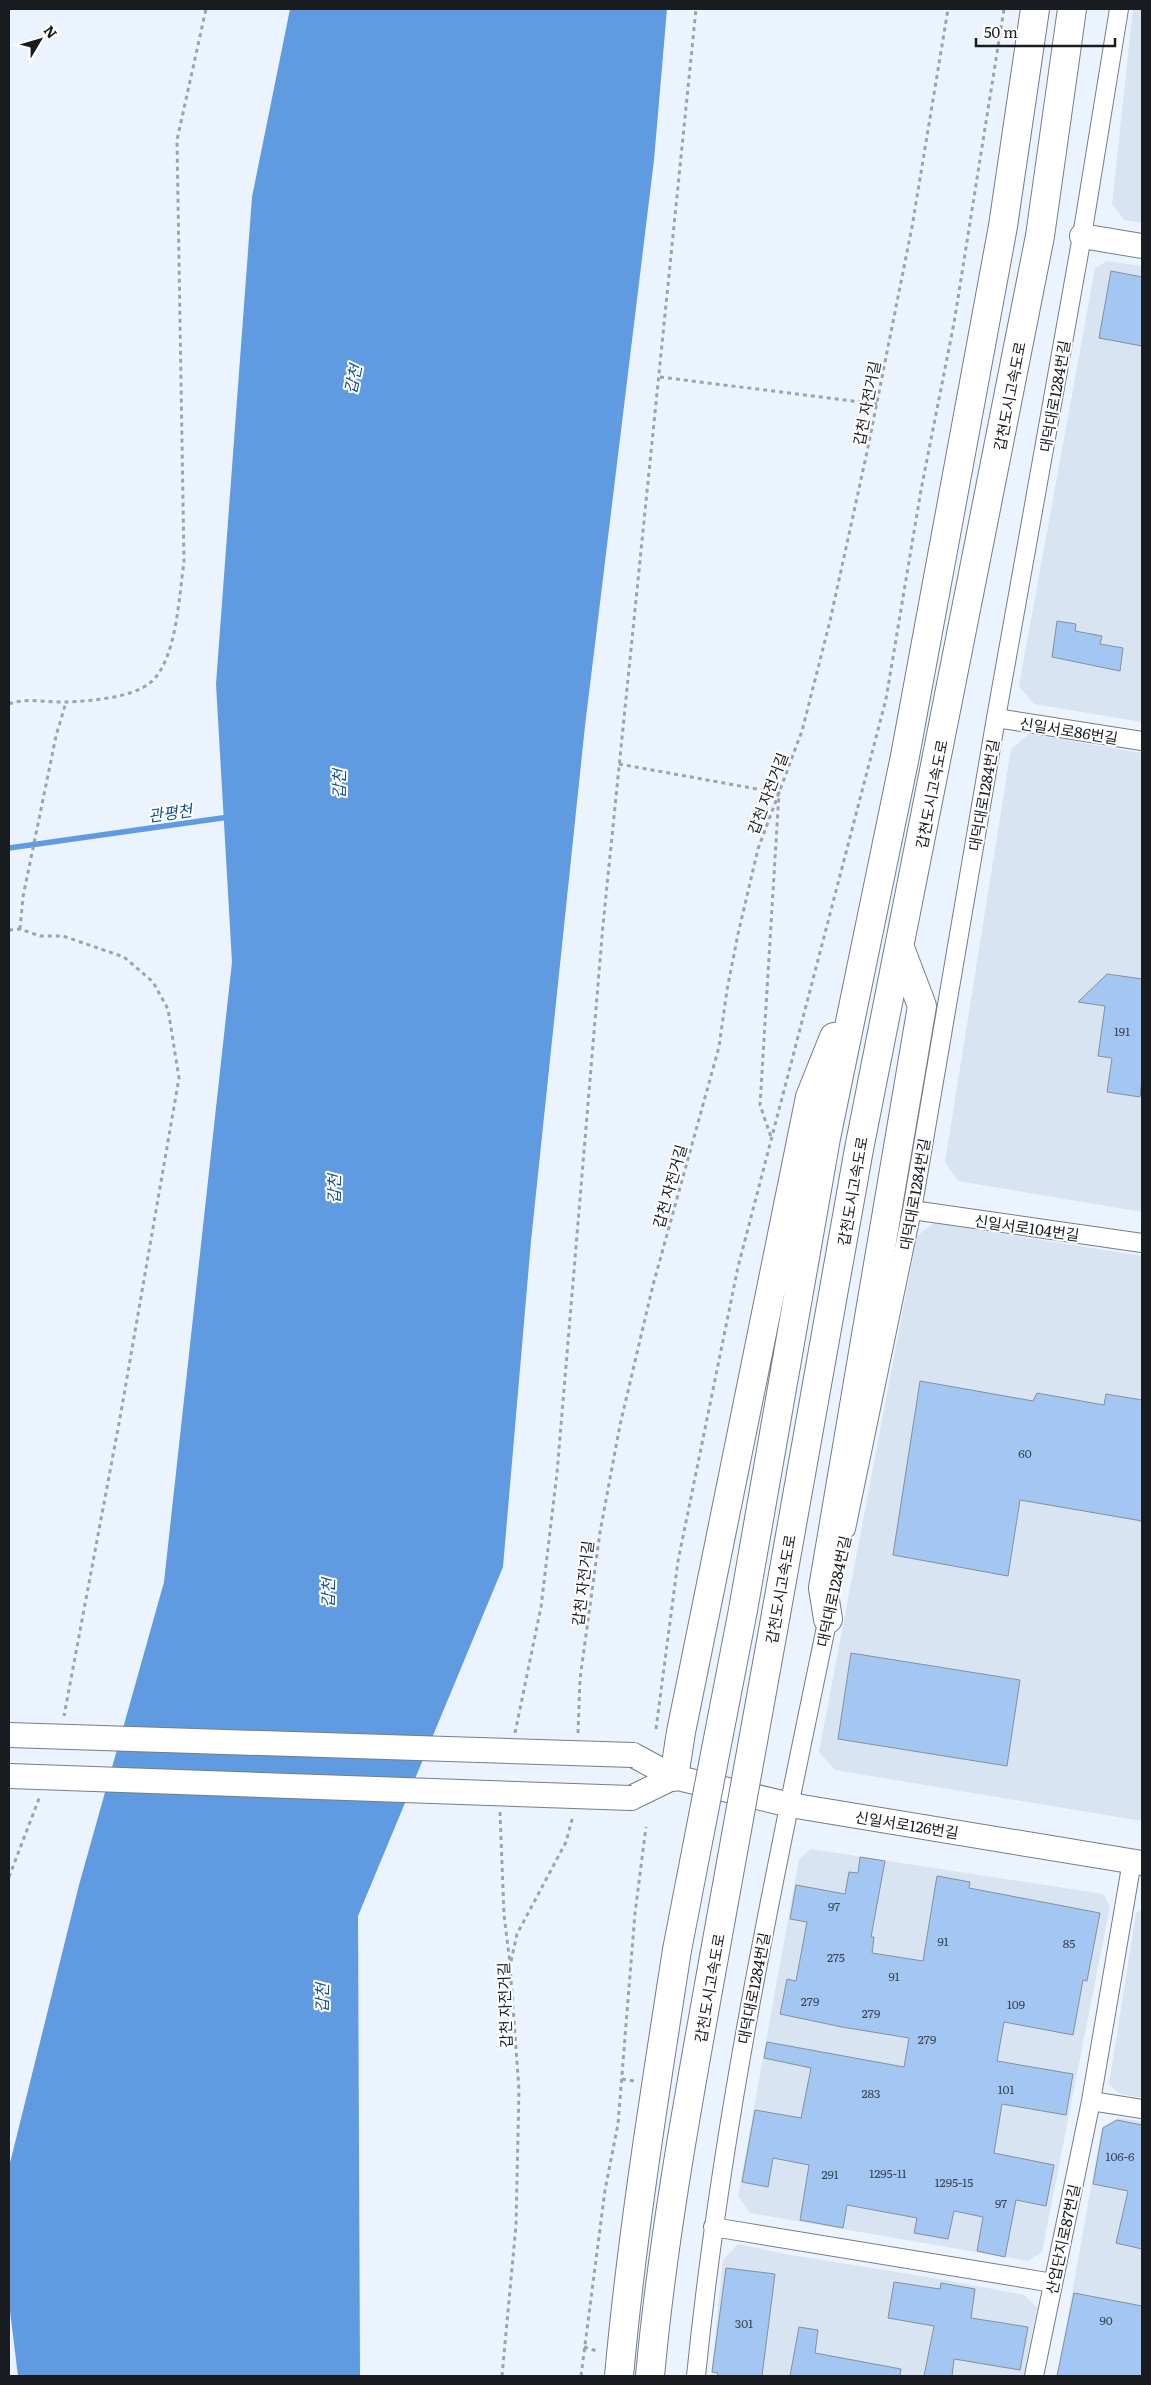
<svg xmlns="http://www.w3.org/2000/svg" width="1151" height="2385" font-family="Literata,'Noto Sans KR',serif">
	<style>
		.built { fill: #d8e4f2 }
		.water { fill: #609be1 }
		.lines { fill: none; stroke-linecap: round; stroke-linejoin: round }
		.stream { stroke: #609be1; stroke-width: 5.5 }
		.building { fill: #a3c6f2; stroke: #868f9b }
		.street-casing { stroke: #747d88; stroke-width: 20 }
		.secondary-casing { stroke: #747d88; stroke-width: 26 }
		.highway-casing { stroke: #747d88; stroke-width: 30 }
		.path { stroke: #9da3ac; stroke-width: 3; stroke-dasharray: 4 4; stroke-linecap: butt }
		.street { stroke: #fff; stroke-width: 18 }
		.secondary { stroke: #fff; stroke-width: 24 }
		.highway { stroke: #fff; stroke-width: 28 }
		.secondary-bridge-casing { stroke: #747d88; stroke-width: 26; stroke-linecap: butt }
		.highway-bridge-casing { stroke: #747d88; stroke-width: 30; stroke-linecap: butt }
		.secondary-bridge { stroke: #fff; stroke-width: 24 }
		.highway-bridge { stroke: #fff; stroke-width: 28 }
		.labels { text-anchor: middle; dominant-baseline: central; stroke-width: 4; stroke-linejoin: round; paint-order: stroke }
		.number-label { font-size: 12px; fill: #3b4654 }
		.street-label { font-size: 15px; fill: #181c20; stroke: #fff }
		.water-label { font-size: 16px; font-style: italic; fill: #145090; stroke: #fff }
	</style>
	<rect width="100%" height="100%" fill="#ebf3fe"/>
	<!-- built -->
	<path class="built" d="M 1133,9 L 1142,9 L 1142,223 L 1124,220 L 1112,204 Z
		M 1107,261 L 1142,266 L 1142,722 L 1034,704 L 1019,686 L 1095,268 Z
		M 1029,734 L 1142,753 L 1142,1212 L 958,1181 L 945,1162 L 1011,749 Z
		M 934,1223 L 1142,1256 L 1142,1821 L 835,1770 L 819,1752 L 917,1236 Z
		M 811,1849 L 1103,1894 L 1110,1906 L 1042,2252 L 1028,2261 L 750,2213 L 738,2196 L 799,1859 Z
		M 1142,1909 L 1142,2098 L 1120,2094 L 1109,2084 L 1136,1913 Z
		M 1118,2118 L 1142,2121 L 1142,2376 L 1057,2376 L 1102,2127 Z
		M 738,2244 L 785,2254 L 940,2279 L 1024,2295 L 1037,2307 L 1024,2376 L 711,2376 L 723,2260 Z"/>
	<!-- water -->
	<path class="water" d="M 290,9 L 667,9 L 654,160 L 585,726 L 531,1241 L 503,1567 L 358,1916 L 360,2376 L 18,2376 L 9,2303 L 9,2167 L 79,1885 L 164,1582 L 232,962 L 216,684 L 252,197 Z"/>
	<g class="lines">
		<!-- stream -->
		<path class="stream" d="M 9,848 L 229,817"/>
	</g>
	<!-- building -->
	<path class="building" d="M 1111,271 L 1142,277 L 1142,346 L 1099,338 Z
		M 1057,621 L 1076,624 L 1075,631 L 1102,636 L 1100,644 L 1123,648 L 1120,671 L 1052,657 Z
		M 1107,974 L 1142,979 L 1142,1078 L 1140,1097 L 1107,1092 L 1112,1058 L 1098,1056 L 1105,1006 L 1078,1002 Z
		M 920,1381 L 1033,1401 L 1037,1393 L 1104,1405 L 1106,1394 L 1142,1400 L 1142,1521 L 1020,1500 L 1008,1576 L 893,1555 Z
		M 851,1653 L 1020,1680 L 1007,1766 L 838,1739 Z
		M 860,1857 L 885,1861 L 871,1937 L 874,1937 L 872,1953 L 923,1961 L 937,1876 L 970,1882 L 969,1888 L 1100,1913 L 1087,1981 L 1083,1980 L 1073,2035 L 1004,2022 L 997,2061 L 1073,2074 L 1066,2115 L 1002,2104 L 994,2153 L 1054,2165 L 1046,2206 L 1016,2200 L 1005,2257 L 977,2251 L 983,2217 L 954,2211 L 948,2239 L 914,2233 L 917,2218 L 847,2205 L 843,2228 L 800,2220 L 809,2165 L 773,2158 L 768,2187 L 742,2182 L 755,2110 L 801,2118 L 811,2068 L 764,2058 L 767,2042 L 904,2067 L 909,2038 L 842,2027 L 780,2014 L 787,1979 L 796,1981 L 807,1922 L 790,1919 L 796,1885 L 845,1894 L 849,1872 L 858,1873 Z
		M 1117,2120 L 1142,2125 L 1142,2249 L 1116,2243 L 1128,2191 L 1093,2184 L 1103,2128 Z
		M 726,2268 L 775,2274 L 762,2376 L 717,2376 L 718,2373 L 712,2372 Z
		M 894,2282 L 940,2289 L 941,2283 L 975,2289 L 971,2318 L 1028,2327 L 1020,2370 L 954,2359 L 952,2376 L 924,2376 L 934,2326 L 888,2318 Z
		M 1074,2293 L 1142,2306 L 1142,2376 L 1057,2376 Z
		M 799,2327 L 818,2330 L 815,2353 L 901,2369 L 900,2376 L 790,2376 Z"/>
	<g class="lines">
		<defs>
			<path id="street" d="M 996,718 L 1142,741
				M 912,1210 L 1142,1243
				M 846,1529 L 912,1210 L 996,718 L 1082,236 L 1119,9
				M 1091,2101 L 1142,2109
				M 713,2227 L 1053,2283
				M 696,2376 C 722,2117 777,1863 830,1608
				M 1034,2376 L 1091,2101 L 1132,1861"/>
			<path id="secondary" d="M 1082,236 L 1142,246
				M 633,1755 L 674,1777 L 790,1805 L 1142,1863
				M 631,1798 L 674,1777"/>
			<path id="highway" d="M 743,1610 L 826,1138 L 905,756 L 1003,226 L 1035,9
				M 776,1614 L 859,1149 L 1040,236 L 1072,9
				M 828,1619 L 823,1588 L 922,1006 L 900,948
				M 674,1777 L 681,1732 L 810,1097 L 834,1037
				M 619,2376 C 632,2233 655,2092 677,1950
				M 650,2376 C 663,2235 689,2096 714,1957"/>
		</defs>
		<!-- street casing -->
		<use href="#street" class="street-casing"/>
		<!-- secondary casing -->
		<use href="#secondary" class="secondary-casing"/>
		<!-- highway casing -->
		<use href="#highway" class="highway-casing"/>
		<!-- path -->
		<path class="path" d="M 660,377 L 877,404
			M 9,704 C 28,697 47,703 66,702 C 89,701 133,698 151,682 C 177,659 179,595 184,562 L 177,140 L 206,9
			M 619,764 L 779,793 L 760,1105 L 771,1137
			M 20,929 L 23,897 L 56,736 L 66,702
			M 9,930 L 20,929 L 40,936 L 63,936 L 124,957 L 153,982 L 168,1009 L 179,1078 L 120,1418 L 64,1716
			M 656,1729 L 678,1561 L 738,1267 L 886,699 L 921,490 L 954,323 L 1004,9
			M 515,1733 L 541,1607 L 557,1473 L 603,925 L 696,9
			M 578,1733 L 580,1679 L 600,1532 L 620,1425 L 653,1285 L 719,1047 L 727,990 L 738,934 L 758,849 L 802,731 L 830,621 L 867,452 L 912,227 L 948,9
			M 500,1812 L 504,1915 L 510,1963
			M 9,1877 L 40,1796
			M 622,2079 L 634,2081
			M 584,2347 L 597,2351
			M 502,2376 L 516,2225 L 519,2090 L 510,1966 L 517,1934 L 566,1842 L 573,1816
			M 581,2376 L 605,2190 L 618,2124 L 635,1913 L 646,1827"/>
		<!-- street -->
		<use href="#street" class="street"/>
		<!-- secondary -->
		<use href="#secondary" class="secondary"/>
		<!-- highway -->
		<use href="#highway" class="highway"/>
		<defs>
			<path id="secondary-bridge" d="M 9,1735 L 633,1755
				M 9,1776 L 631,1798"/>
			<path id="highway-bridge" d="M 677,1950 L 743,1610
				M 714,1957 L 776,1614"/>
		</defs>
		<!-- secondary-bridge casing -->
		<use href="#secondary-bridge" class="secondary-bridge-casing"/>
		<!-- highway-bridge casing -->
		<use href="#highway-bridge" class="highway-bridge-casing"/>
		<!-- secondary-bridge -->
		<use href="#secondary-bridge" class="secondary-bridge"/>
		<!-- highway-bridge -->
		<use href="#highway-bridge" class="highway-bridge"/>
	</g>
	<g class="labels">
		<!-- number labels -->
		<g class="number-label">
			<text x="1122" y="1031">191</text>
			<text x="1025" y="1453">60</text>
			<text x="834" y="1906">97</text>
			<text x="943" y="1941">91</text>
			<text x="1069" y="1943">85</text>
			<text x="836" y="1957">275</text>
			<text x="894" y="1976">91</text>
			<text x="810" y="2001">279</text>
			<text x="1016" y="2004">109</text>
			<text x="871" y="2013">279</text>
			<text x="927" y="2039">279</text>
			<text x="1006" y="2089">101</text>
			<text x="871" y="2093">283</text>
			<text x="1120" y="2156">106-6</text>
			<text x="888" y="2173">1295-11</text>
			<text x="830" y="2174">291</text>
			<text x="954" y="2182">1295-15</text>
			<text x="1001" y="2203">97</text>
			<text x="1106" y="2320">90</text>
			<text x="744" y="2323">301</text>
		</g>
		<!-- street labels -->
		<g class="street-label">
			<text transform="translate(1009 396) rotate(-79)">갑천도시고속도로</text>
			<text transform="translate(1054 396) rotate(-80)">대덕대로1284번길</text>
			<text transform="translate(866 403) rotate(-79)">갑천 자전거길</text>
			<text transform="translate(1069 730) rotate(9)">신일서로86번길</text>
			<text transform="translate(767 793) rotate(-69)">갑천 자전거길</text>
			<text transform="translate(931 794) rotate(-79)">갑천도시고속도로</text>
			<text transform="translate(983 795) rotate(-80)">대덕대로1284번길</text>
			<text transform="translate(669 1186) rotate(-74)">갑천 자전거길</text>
			<text transform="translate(852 1191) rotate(-80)">갑천도시고속도로</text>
			<text transform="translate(914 1194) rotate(-80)">대덕대로1284번길</text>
			<text transform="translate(1027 1227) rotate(8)">신일서로104번길</text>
			<text transform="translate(582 1583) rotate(-83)">갑천 자전거길</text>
			<text transform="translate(780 1589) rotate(-80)">갑천도시고속도로</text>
			<text transform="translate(833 1591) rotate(-78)">대덕대로1284번길</text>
			<text transform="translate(907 1824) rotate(9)">신일서로126번길</text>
			<text transform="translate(709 1988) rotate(-80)">갑천도시고속도로</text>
			<text transform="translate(753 1988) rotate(-79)">대덕대로1284번길</text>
			<text transform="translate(504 2005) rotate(-92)">갑천 자전거길</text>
			<text transform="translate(1062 2239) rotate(-78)">산업단지로87번길</text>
		</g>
		<!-- water labels -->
		<g class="water-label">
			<text transform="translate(352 379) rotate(-78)">갑천</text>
			<text transform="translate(338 784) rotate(-89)">갑천</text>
			<text transform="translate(170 812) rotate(-8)">관평천</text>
			<text transform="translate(333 1189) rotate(-89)">갑천</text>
			<text transform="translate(327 1593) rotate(-89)">갑천</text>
			<text transform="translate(321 1998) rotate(-89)">갑천</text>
		</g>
	</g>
	<!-- border -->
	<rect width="1151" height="2385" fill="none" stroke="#181c20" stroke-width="20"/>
	<!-- north arrow -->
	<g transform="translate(40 40) rotate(52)" stroke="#ffffff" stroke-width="4" paint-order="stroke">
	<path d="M0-4L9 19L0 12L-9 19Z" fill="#181c20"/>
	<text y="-8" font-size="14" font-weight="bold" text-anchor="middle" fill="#181c20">N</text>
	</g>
	<!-- scale -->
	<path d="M976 38v8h139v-8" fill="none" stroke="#181c20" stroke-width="2.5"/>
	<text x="984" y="38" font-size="15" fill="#181c20" stroke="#ffffff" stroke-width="4" paint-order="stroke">50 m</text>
</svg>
